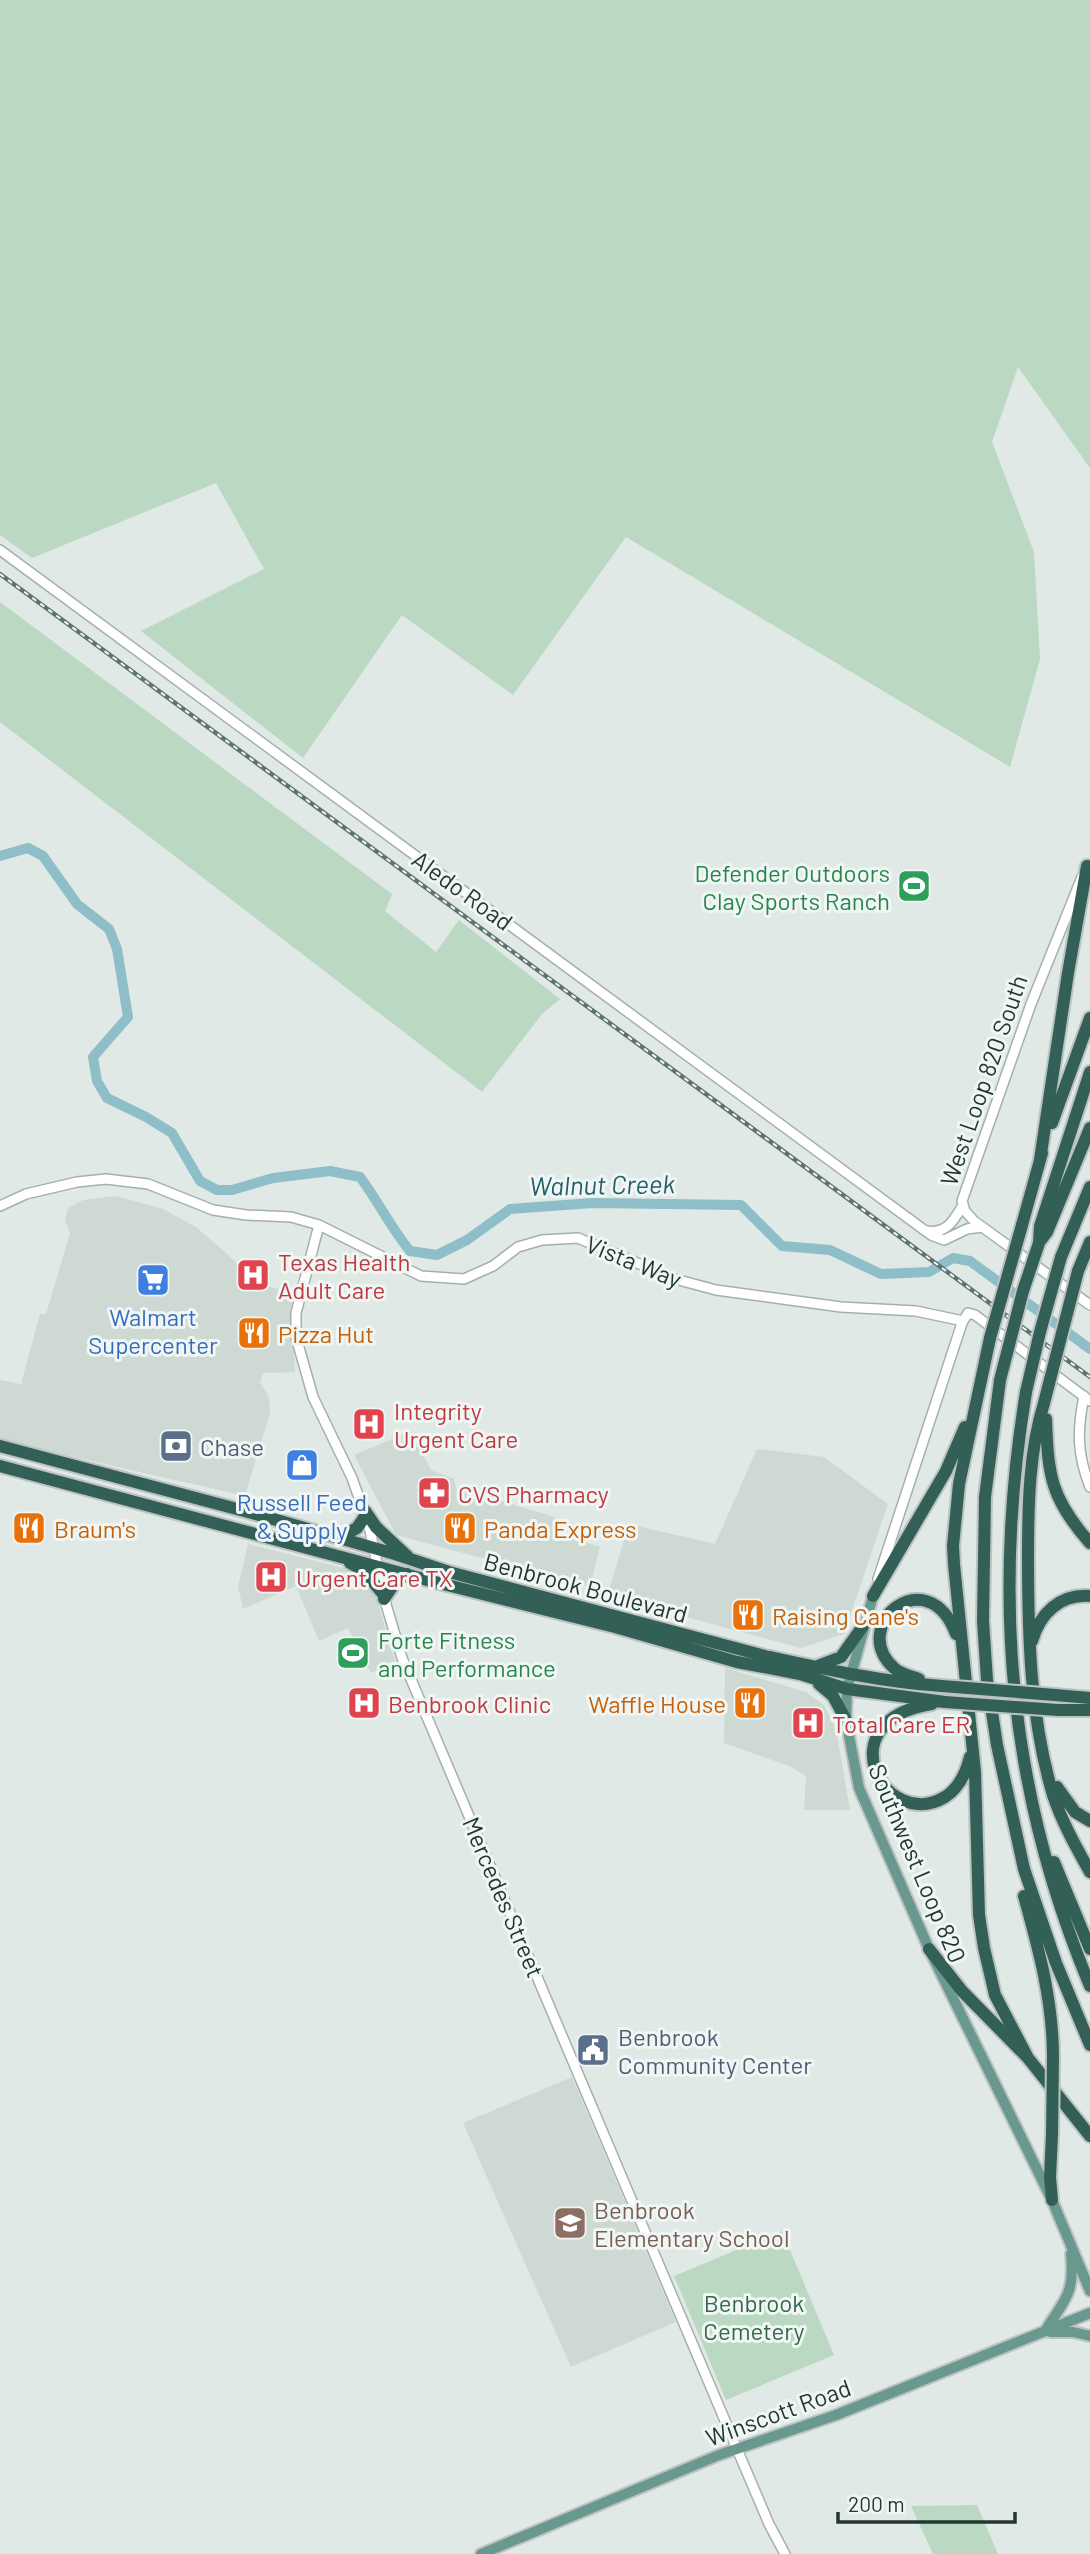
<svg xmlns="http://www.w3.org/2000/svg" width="1090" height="2554" font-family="Barlow,sans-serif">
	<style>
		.built { fill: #ced9d4 }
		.green { fill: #bbd8c3 }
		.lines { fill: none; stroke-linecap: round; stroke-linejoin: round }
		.river { stroke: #8ebec8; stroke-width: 10 }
		.minor-casing { stroke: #a4b0ac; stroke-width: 12 }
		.major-casing { stroke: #bdc3c2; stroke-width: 14 }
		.highway-casing { stroke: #bdc3c2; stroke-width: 16 }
		.minor { stroke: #fff; stroke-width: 9 }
		.major { stroke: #69998e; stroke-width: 10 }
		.highway { stroke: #326057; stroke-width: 12 }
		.rail-casing { stroke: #5d736d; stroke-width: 4.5 }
		.rail { stroke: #f0f6f3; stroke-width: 2; stroke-dasharray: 5; stroke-linecap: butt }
		.highway-bridge-casing { stroke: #bdc3c2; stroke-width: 16; stroke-linecap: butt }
		.highway-bridge { stroke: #326057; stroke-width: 12 }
		.labels { text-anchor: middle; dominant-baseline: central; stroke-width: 6; stroke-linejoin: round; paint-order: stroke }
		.leisure-label { font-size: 24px; fill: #27864d; stroke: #f0f6f3; text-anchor: end }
		.street-label { font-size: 24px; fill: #233732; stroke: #f0f6f3 }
		.health-label { font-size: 24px; fill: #be3a42; stroke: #f0f6f3; text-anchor: start }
		.shop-label { font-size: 24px; fill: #366cbe; stroke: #f0f6f3 }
		.food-label { font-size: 24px; fill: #c56008; stroke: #f0f6f3; text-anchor: start }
		.service-label { font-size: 24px; fill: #4e5e75; stroke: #f0f6f3; text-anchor: start }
		.education-label { font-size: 24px; fill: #785e54; stroke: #f0f6f3; text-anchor: start }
		.park-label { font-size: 24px; fill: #326948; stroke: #f0f6f3 }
		.water-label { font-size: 26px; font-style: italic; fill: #245f6c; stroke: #f0f6f3 }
	</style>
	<rect width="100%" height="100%" fill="#e0e9e5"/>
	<!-- built -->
	<path class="built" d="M 116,1196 L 163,1209 L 196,1227 L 235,1261 L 247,1283 L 291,1291 L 295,1372 L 263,1373 L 260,1382 L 269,1397 L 270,1413 L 245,1496 L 0,1440 L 0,1380 L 21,1384 L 40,1314 L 46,1314 L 70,1233 L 65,1221 L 68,1208 L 83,1200 Z
		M 411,1431 L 431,1470 L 454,1479 L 456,1488 L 555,1517 L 554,1531 L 600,1547 L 590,1587 L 396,1535 L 354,1455 Z
		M 757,1449 L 824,1457 L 888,1504 L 844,1634 L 801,1648 L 607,1596 L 629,1524 L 715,1544 Z
		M 248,1544 L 360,1572 L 375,1593 L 398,1672 L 380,1680 L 376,1671 L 371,1673 L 348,1628 L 319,1641 L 296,1586 L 243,1609 L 238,1587 Z
		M 725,1668 L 806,1692 L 824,1705 L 836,1729 L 850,1810 L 804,1810 L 806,1776 L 789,1766 L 724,1743 Z
		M 572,2077 L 676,2322 L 571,2367 L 463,2123 Z"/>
	<!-- green -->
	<path class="green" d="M 0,0 L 1090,0 L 1090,468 L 1018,367 L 992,442 L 1034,552 L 1040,659 L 1010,767 L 626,537 L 513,695 L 402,615 L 303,758 L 141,631 L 264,569 L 216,483 L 32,558 L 0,535 Z
		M 0,602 L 392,894 L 385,911 L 436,952 L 459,920 L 560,999 L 542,1014 L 482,1092 L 0,722 Z
		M 782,2231 L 834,2355 L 726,2400 L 674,2276 Z
		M 977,2505 L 998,2554 L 933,2554 L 911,2506 Z"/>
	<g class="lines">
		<!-- river -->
		<path class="river" d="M 0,856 L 28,848 L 43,856 L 77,904 L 109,929 L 117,949 L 128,1017 L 93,1057 L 97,1081 L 107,1098 L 146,1117 L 172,1133 L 200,1181 L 217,1190 L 232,1190 L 273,1178 L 330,1171 L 360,1177 C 378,1201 391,1228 410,1251 L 437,1255 L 467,1240 L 510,1209 L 592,1203 L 741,1205 L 782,1246 L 830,1250 L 881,1274 L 929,1272 L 953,1258 L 970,1261 L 1090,1349"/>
		<defs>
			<path id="minor" d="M 0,550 L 931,1235 L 944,1240 L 967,1229 L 982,1227
				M 1082,877 L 1031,1004 L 962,1201 L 965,1211 L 974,1221 L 1090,1305
				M 0,1206 L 26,1194 L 77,1182 L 106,1179 L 148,1184 L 213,1210 L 246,1215 L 291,1217 L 319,1225 L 421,1276 L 464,1279 L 493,1266 L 518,1247 L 542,1240 L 578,1238 L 675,1279 L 716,1290 L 841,1307 L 916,1311 L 963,1321
				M 319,1225 L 296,1313 L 296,1337 L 313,1397 L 352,1478 L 369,1526 L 385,1601 L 402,1658 L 737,2449 L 769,2524 L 785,2554
				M 927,1231 C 947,1234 954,1220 963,1205
				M 1084,1396 C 1077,1431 1077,1454 1090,1487
				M 878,1579 L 962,1323 L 968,1313 L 975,1315 L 1090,1401"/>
			<path id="major" d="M 873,1596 L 847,1689 L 846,1720 L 859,1788 L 929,1949 L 1052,2200 L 1090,2291
				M 1045,2331 C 1065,2299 1075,2294 1071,2254
				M 1050,2332 L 1073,2332 L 1090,2336
				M 481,2554 L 719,2455 L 836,2415 L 1090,2313"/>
			<path id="highway" d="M 1052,1123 L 1090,1018
				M 1040,1160 L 1068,973 L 1087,866
				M 1022,1225 L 1042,1153
				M 1041,1240 L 1047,1232 L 1090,1128
				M 1039,1243 L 1040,1226 L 1090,1072
				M 1061,1257 L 1090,1187
				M 1078,1271 L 1090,1242
				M 990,1338 L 959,1484 L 953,1546 L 954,1564 L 975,1772 L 979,1915 L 984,1948 L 995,1995 L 1028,2058
				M 1000,1380 L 985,1497 L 983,1621 L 987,1680 L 997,1745 L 1024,1869 L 1056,1963 L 1090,2045
				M 1026,1392 C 992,1599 1009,1792 1090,1986
				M 1044,1403 C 1029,1451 1028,1506 1028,1556 C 1028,1636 1030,1718 1053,1795 C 1062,1822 1076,1847 1090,1872
				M 1046,1419 C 1048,1476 1051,1499 1090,1543
				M 0,1446 L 252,1513 L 395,1554 L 449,1572 L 765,1656 C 824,1669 882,1682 942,1686
				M 0,1466 L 431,1581 L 615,1627 L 737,1662 L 800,1674 L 847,1689 L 945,1702
				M 365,1511 L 376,1527 L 408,1557
				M 339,1538 L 357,1528 L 366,1515
				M 350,1563 L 363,1570 L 383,1594
				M 873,1596 L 946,1471 L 965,1427
				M 384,1599 L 394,1584 L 407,1574
				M 1032,1641 C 1040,1613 1060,1594 1090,1596
				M 815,1667 L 841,1657 L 863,1626
				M 919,1679 C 911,1676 900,1674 894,1668 C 847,1625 928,1559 956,1634
				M 819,1684 L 833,1696 L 846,1720
				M 1055,1695 L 1090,1698
				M 932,1704 C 825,1720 884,1833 945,1797 C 959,1788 966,1773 970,1757
				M 1058,1710 L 1090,1710
				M 1057,1787 L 1075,1812 L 1090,1821
				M 1054,1862 L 1090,1949
				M 1024,1896 C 1039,1950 1053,2001 1053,2058
				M 929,1949 L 962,1991 L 1028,2058 L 1090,2136
				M 1052,2200 L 1050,2177 L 1052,2135"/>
		</defs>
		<!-- minor casing -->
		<use href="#minor" class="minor-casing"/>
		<!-- major casing -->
		<use href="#major" class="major-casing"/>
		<!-- highway casing -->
		<use href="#highway" class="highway-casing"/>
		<!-- minor -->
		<use href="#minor" class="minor"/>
		<!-- major -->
		<use href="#major" class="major"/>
		<!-- highway -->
		<use href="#highway" class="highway"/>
		<defs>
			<path id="rail" d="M 0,574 L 1090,1377"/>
		</defs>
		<!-- rail casing -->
		<use href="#rail" class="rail-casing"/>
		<!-- rail -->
		<use href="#rail" class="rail"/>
		<defs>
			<path id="highway-bridge" d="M 990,1338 L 1022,1225
				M 1000,1380 L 1023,1291 L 1039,1243
				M 1026,1392 L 1040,1332 L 1061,1257
				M 1044,1403 L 1078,1271
				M 942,1686 L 1055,1695
				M 945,1702 L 1058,1710
				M 1052,2135 L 1053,2058"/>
		</defs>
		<!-- highway-bridge casing -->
		<use href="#highway-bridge" class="highway-bridge-casing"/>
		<!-- highway-bridge -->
		<use href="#highway-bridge" class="highway-bridge"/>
	</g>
	<!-- icons -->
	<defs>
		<symbol id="stadium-square" viewBox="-11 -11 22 22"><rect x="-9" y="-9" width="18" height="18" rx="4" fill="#2e9e5b" stroke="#f0f6f3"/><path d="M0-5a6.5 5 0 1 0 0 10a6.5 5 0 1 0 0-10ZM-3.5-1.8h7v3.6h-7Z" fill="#fff"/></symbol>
		<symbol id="hospital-square" viewBox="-11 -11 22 22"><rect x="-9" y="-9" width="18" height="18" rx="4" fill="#e0444e" stroke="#f0f6f3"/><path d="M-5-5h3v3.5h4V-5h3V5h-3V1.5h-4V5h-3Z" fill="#fff"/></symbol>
		<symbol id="supermarket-square" viewBox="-11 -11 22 22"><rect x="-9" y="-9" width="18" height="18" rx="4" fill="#3f7fe0" stroke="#f0f6f3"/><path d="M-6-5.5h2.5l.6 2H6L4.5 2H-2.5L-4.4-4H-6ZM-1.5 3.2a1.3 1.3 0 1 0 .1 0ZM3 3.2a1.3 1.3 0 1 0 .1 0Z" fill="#fff"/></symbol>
		<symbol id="restaurant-square" viewBox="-11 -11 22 22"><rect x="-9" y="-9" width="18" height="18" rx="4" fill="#e8710a" stroke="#f0f6f3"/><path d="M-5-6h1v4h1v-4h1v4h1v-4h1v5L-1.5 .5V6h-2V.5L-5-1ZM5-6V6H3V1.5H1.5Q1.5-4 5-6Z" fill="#fff"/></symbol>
		<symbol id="bank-square" viewBox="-11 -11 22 22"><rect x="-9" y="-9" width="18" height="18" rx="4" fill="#5c6f8a" stroke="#f0f6f3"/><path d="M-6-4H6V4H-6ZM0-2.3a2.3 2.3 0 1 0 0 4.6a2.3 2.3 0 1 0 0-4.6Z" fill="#fff"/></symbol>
		<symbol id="shop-square" viewBox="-11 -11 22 22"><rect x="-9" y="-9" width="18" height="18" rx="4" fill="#3f7fe0" stroke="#f0f6f3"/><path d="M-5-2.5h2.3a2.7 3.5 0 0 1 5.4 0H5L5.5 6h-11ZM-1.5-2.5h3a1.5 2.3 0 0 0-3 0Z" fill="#fff"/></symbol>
		<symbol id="pharmacy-square" viewBox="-11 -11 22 22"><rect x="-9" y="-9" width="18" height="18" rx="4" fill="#e0444e" stroke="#f0f6f3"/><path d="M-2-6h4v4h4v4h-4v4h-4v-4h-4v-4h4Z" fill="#fff"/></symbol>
		<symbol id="civic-square" viewBox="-11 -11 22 22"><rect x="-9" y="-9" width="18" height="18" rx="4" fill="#5c6f8a" stroke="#f0f6f3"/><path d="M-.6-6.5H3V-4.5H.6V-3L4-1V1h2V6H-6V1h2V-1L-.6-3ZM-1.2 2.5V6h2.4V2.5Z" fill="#fff"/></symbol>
		<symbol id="school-square" viewBox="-11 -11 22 22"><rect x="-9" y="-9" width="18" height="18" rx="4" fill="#8d6e63" stroke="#f0f6f3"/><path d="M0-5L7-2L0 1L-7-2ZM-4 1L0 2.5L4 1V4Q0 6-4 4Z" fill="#fff"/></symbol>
	</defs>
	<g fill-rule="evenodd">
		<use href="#stadium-square" x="895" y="867" width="38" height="38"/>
		<use href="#hospital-square" x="234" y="1256" width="38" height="38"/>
		<use href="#supermarket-square" x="134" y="1261" width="38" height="38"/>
		<use href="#restaurant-square" x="235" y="1314" width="38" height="38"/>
		<use href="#hospital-square" x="350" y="1405" width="38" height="38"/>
		<use href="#bank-square" x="157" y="1427" width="38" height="38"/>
		<use href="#shop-square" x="283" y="1446" width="38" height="38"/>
		<use href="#pharmacy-square" x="415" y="1474" width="38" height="38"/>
		<use href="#restaurant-square" x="10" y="1509" width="38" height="38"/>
		<use href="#restaurant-square" x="441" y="1509" width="38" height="38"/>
		<use href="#hospital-square" x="252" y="1558" width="38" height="38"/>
		<use href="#restaurant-square" x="729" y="1596" width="38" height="38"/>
		<use href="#stadium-square" x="334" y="1634" width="38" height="38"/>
		<use href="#hospital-square" x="345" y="1684" width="38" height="38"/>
		<use href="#restaurant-square" x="731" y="1684" width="38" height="38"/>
		<use href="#hospital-square" x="789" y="1704" width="38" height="38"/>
		<use href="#civic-square" x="574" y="2031" width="38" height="38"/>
		<use href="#school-square" x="551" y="2204" width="38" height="38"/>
	</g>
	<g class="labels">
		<!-- leisure labels -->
		<g class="leisure-label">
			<text x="890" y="872">Defender Outdoors<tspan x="890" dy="28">Clay Sports Ranch</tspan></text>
			<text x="378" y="1639" text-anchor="start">Forte Fitness<tspan x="378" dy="28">and Performance</tspan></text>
		</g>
		<!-- street labels -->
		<g class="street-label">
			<text transform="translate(463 890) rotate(36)">Aledo Road</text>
			<text transform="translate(983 1080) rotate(-71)">West Loop 820 South</text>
			<text transform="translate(634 1261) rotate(22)">Vista Way</text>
			<text transform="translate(586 1587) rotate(15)">Benbrook Boulevard</text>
			<text transform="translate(918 1863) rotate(67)">Southwest Loop 820</text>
			<text transform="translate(504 1897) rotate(67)">Mercedes Street</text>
			<text transform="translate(778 2412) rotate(-20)">Winscott Road</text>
		</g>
		<!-- health labels -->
		<g class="health-label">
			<text x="278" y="1261">Texas Health<tspan x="278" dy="28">Adult Care</tspan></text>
			<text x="394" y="1410">Integrity<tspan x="394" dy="28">Urgent Care</tspan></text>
			<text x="458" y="1493">CVS Pharmacy</text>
			<text x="296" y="1577">Urgent Care TX</text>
			<text x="388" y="1703">Benbrook Clinic</text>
			<text x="832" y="1723">Total Care ER</text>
		</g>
		<!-- shop labels -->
		<g class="shop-label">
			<text x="153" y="1316">Walmart<tspan x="153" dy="28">Supercenter</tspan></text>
			<text x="302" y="1501">Russell Feed<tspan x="302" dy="28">&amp; Supply</tspan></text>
		</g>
		<!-- food labels -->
		<g class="food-label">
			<text x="278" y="1333">Pizza Hut</text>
			<text x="54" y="1528">Braum's</text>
			<text x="484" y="1528">Panda Express</text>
			<text x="772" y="1615">Raising Cane's</text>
			<text x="726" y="1703" text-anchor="end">Waffle House</text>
		</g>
		<!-- service labels -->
		<g class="service-label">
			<text x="200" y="1446">Chase</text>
			<text x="618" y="2036">Benbrook<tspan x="618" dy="28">Community Center</tspan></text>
		</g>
		<!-- education labels -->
		<g class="education-label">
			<text x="594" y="2209">Benbrook<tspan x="594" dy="28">Elementary School</tspan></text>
		</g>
		<!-- park labels -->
		<g class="park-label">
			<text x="754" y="2302">Benbrook<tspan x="754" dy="28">Cemetery</tspan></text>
		</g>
		<!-- water labels -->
		<g class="water-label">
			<text transform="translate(602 1184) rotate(-1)">Walnut Creek</text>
		</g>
	</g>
	<!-- scale -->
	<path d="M838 2512v10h177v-10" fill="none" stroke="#233732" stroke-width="3.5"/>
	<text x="848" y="2512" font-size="21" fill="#233732" stroke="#f0f6f3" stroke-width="5" paint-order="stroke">200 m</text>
</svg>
